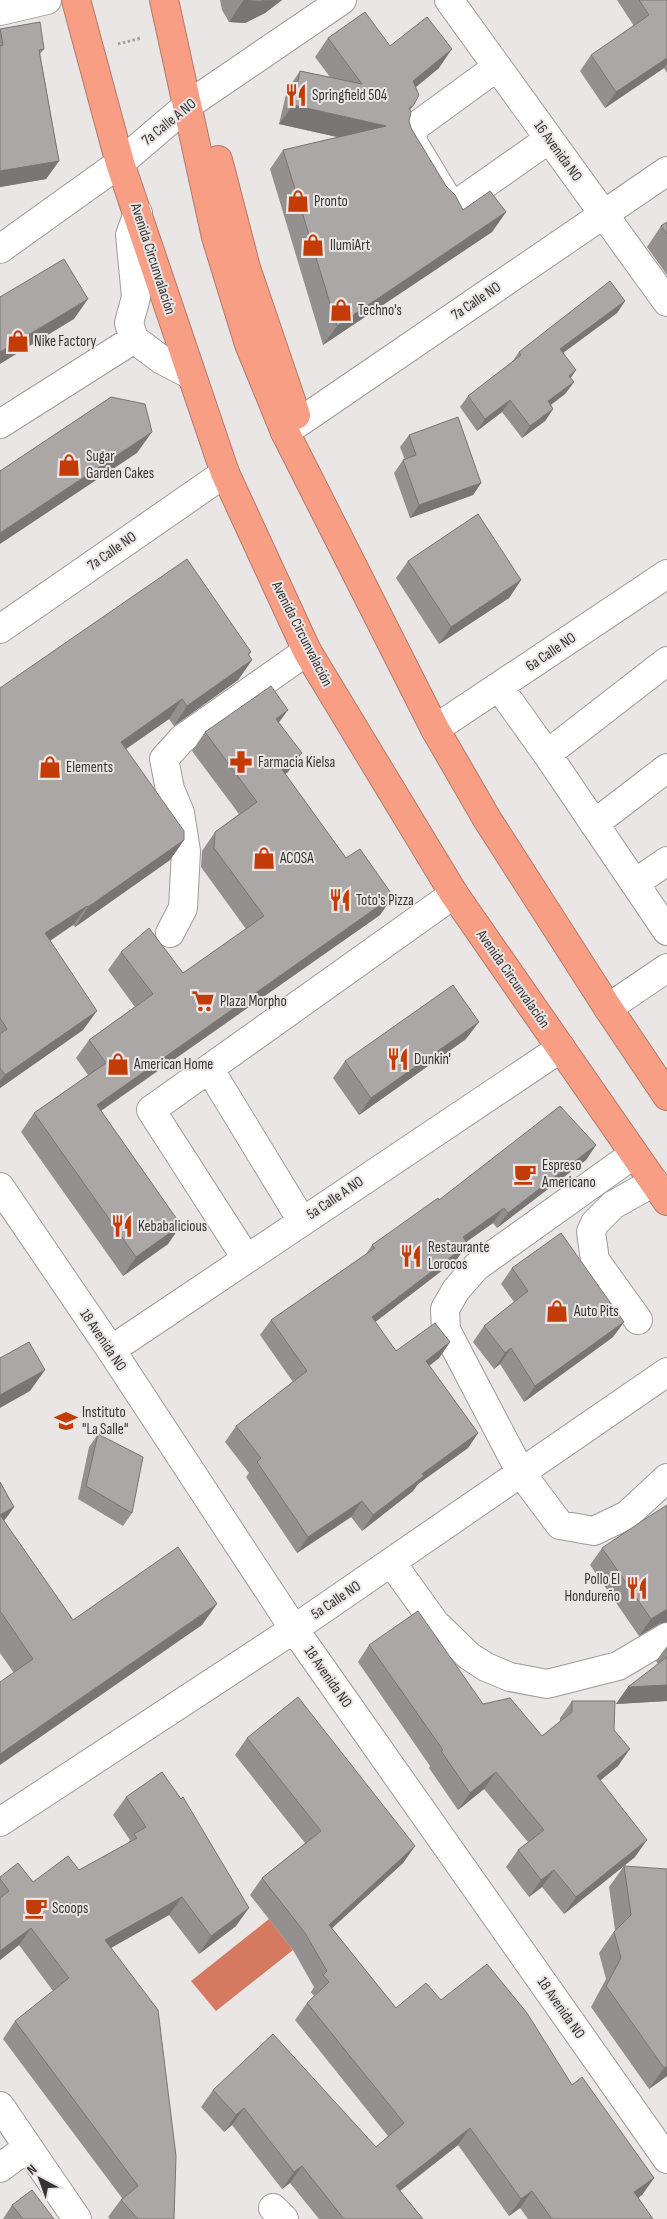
<svg xmlns="http://www.w3.org/2000/svg" width="667" height="2219" font-family="'Sofia Sans Condensed',sans-serif">
	<style>
		.water { fill: #d57a60 }
		.lines { fill: none; stroke-linecap: round; stroke-linejoin: round }
		.minor-casing { stroke: #9d9a99; stroke-width: 30 }
		.highway-casing { stroke: #b37968; stroke-width: 30 }
		.path { stroke: #a3a09f; stroke-width: 3; stroke-dasharray: 2.5 2.5; stroke-linecap: butt }
		.minor { stroke: #fff; stroke-width: 28 }
		.highway { stroke: #f79e84; stroke-width: 28 }
		.wall { fill: #93908f }
		.shaded-wall { fill: #787574 }
		.building { fill: #aba7a6; stroke: #787574 }
		.labels { text-anchor: middle; dominant-baseline: central; stroke-width: 4; stroke-linejoin: round; paint-order: stroke }
		.poi-label { font-size: 15px; fill: #363434; stroke: #eae6e5; text-anchor: start }
		.street-label { font-size: 15px; fill: #363434; stroke: #eae6e5 }
	</style>
	<rect width="100%" height="100%" fill="#eae6e5"/>
	<!-- water -->
	<path class="water" d="M 269,1919 L 293,1950 L 216,2011 L 191,1981 Z"/>
	<g class="lines">
		<defs>
			<path id="minor" d="M 449,0 L 667,302
				M 0,11 L 47,0
				M 497,67 L 416,126 L 411,139 L 446,197 L 451,202 L 458,203 L 549,139
				M 138,213 L 130,235 L 136,297 L 129,323 L 134,339 L 162,360 L 191,375
				M 0,249 L 120,163 L 188,105 L 342,0
				M 0,424 L 134,339
				M 285,432 L 667,171
				M 0,629 L 225,473
				M 499,687 L 547,754 L 667,931
				M 435,729 L 667,574
				M 547,754 L 667,661
				M 594,824 L 667,768
				M 635,883 L 667,861
				M 170,933 L 183,908 L 186,851 L 180,813 L 170,789 L 164,759 L 182,739 L 307,651
				M 608,1008 L 667,968
				M 210,1070 L 302,1221
				M 634,1154 L 476,1267 L 456,1290 L 445,1309 L 446,1330 L 521,1473 L 560,1525 L 594,1531 L 627,1515 L 667,1478
				M 0,1187 L 111,1350 L 294,1629 L 667,2159
				M 246,1258 L 151,1110 L 454,894
				M 638,1320 L 595,1260 L 591,1232 L 595,1223 L 613,1205 L 654,1182
				M 111,1350 L 561,1048
				M 391,1562 L 435,1623 L 469,1656 L 486,1667 L 510,1677 L 547,1684 L 618,1666 L 667,1637
				M 0,1822 L 294,1629 L 667,1372
				M 0,2106 L 77,2219
				M 0,2168 L 28,2147
				M 273,2208 L 284,2219"/>
			<path id="highway" d="M 76,0 L 120,163 L 225,473 L 307,651 L 454,894 L 667,1201
				M 164,0 L 216,237 L 249,344 L 285,432 L 435,729 L 487,819 L 608,1008 L 667,1096
				M 218,160 L 246,268 L 296,415"/>
		</defs>
		<!-- minor casing -->
		<use href="#minor" class="minor-casing"/>
		<!-- highway casing -->
		<use href="#highway" class="highway-casing"/>
		<!-- path -->
		<path class="path" d="M 118,44 L 141,38"/>
		<!-- minor -->
		<use href="#minor" class="minor"/>
		<!-- highway -->
		<use href="#highway" class="highway"/>
	</g>
	<!-- wall -->
	<path class="wall" d="M 220,0 L 282,0 L 265,13 L 245,23 L 229,22 L 222,10 Z
		M 617,0 L 667,0 L 667,73 L 664,68 L 605,108 L 580,71 L 591,55 L 634,26 Z
		M 0,30 L 44,49 L 40,54 L 59,161 L 46,179 L 0,187 Z
		M 328,38 L 390,46 L 439,68 L 416,87 L 413,106 L 410,110 L 409,121 L 411,128 L 446,186 L 463,210 L 506,212 L 492,232 L 323,345 L 270,169 L 283,150 L 338,137 L 279,124 L 287,90 L 300,71 L 330,77 L 315,57 Z
		M 667,222 L 667,275 L 647,247 L 661,226 Z
		M 625,301 L 617,313 L 563,353 L 576,370 L 570,378 L 574,382 L 565,394 L 551,405 L 553,409 L 545,421 L 522,438 L 502,412 L 477,431 L 460,407 L 468,396 L 512,362 L 519,352 Z
		M 409,435 L 481,483 L 473,495 L 410,518 L 394,473 L 403,460 L 405,460 L 400,447 Z
		M 408,561 L 521,580 L 509,598 L 439,644 L 396,578 Z
		M 248,655 L 252,660 L 238,680 L 174,726 L 169,719 L 126,749 L 184,840 L 170,860 L 75,927 L 73,925 L 50,941 L 83,1030 L 0,1088 L 0,688 Z
		M 279,723 L 288,772 L 285,774 L 346,858 L 393,896 L 380,915 L 101,1111 L 181,1225 L 168,1244 L 123,1276 L 21,1132 L 34,1113 L 88,1075 L 76,1058 L 89,1040 L 135,1007 L 108,970 L 121,952 L 183,973 L 246,929 L 201,867 L 202,851 L 215,832 L 239,814 L 192,751 L 205,732 Z
		M 466,1039 L 359,1115 L 333,1078 L 345,1061 Z
		M 596,1145 L 586,1160 L 497,1228 L 493,1223 L 466,1242 L 457,1259 L 375,1322 L 396,1351 L 450,1342 L 439,1358 L 429,1366 L 478,1433 L 468,1448 L 418,1484 L 413,1491 L 362,1531 L 351,1517 L 297,1553 L 246,1477 L 249,1473 L 225,1442 L 236,1426 L 293,1382 L 260,1335 L 271,1320 L 366,1254 L 372,1245 L 439,1200 Z
		M 512,1268 L 624,1322 L 613,1337 L 524,1402 L 500,1364 L 494,1369 L 473,1342 L 484,1326 L 514,1302 L 501,1284 Z
		M 98,1434 L 132,1513 L 123,1526 L 78,1499 L 89,1447 Z
		M 0,1482 L 14,1507 L 4,1521 L 73,1620 L 202,1625 L 14,1673 L 0,1653 Z
		M 602,1548 L 659,1624 L 639,1636 L 590,1565 Z
		M 369,1645 L 542,1736 L 560,1721 L 560,1718 L 572,1701 L 614,1730 L 618,1766 L 600,1780 L 635,1857 L 624,1866 L 667,2076 L 649,2089 L 591,2007 L 606,1979 L 599,1953 L 615,1930 L 609,1887 L 624,1866 L 564,1914 L 542,1887 L 529,1897 L 506,1867 L 518,1850 L 528,1842 L 484,1789 L 458,1810 L 429,1768 L 430,1766 L 358,1662 Z
		M 667,1646 L 667,1701 L 616,1704 L 628,1687 L 658,1664 L 656,1661 Z
		M 247,1738 L 415,1846 L 403,1863 L 332,1928 L 396,2008 L 441,2000 L 572,2085 L 654,2178 L 642,2195 L 638,2198 L 653,2219 L 528,2219 L 520,2208 L 509,2216 L 458,2145 L 400,2191 L 423,2219 L 319,2219 L 290,2183 L 282,2189 L 232,2125 L 224,2132 L 201,2107 L 213,2090 L 376,2147 L 388,2136 L 295,2020 L 307,2003 L 314,1996 L 311,1992 L 314,1987 L 293,1950 L 250,1895 L 262,1878 L 305,1843 L 235,1755 Z
		M 126,1797 L 236,1926 L 199,1954 L 169,1915 L 111,1948 L 174,2219 L 110,2219 L 108,2217 L 122,2198 L 3,2039 L 15,2021 L 53,1991 L 19,1945 L 0,1960 L 0,1877 L 33,1882 L 79,1870 L 128,1843 L 130,1840 L 113,1815 Z
		M 12,2205 L 54,2219 L 3,2219 Z"/>
	<!-- shaded-wall -->
	<path class="shaded-wall" d="M 282,0 L 265,13 L 245,23 L 229,22 L 243,1 Z
		M 452,49 L 439,68 L 400,100 L 413,81 Z
		M 667,58 L 667,64 L 664,68 L 605,108 L 616,92 Z
		M 293,105 L 386,126 L 373,145 L 279,124 Z
		M 59,161 L 46,179 L 0,187 L 0,171 Z
		M 506,212 L 492,232 L 323,345 L 337,326 Z
		M 88,299 L 74,319 L 0,364 L 0,352 Z
		M 625,301 L 617,313 L 552,361 L 560,349 Z
		M 576,370 L 568,382 L 569,376 Z
		M 574,382 L 565,394 L 539,413 L 548,401 Z
		M 510,400 L 502,412 L 477,431 L 485,419 Z
		M 553,409 L 545,421 L 522,438 L 530,426 Z
		M 152,432 L 137,453 L 0,544 L 0,533 Z
		M 481,483 L 473,495 L 410,518 L 419,505 Z
		M 521,580 L 509,598 L 439,644 L 451,627 Z
		M 251,652 L 238,670 L 252,660 L 238,680 L 174,726 L 187,706 Z
		M 182,699 L 169,719 L 107,762 L 121,742 Z
		M 288,710 L 275,728 L 276,719 Z
		M 302,753 L 288,772 L 267,787 L 281,768 Z
		M 184,840 L 170,860 L 75,927 L 88,907 Z
		M 393,896 L 380,915 L 83,1123 L 97,1105 Z
		M 87,906 L 73,925 L 31,953 L 45,933 Z
		M 97,1011 L 83,1030 L 0,1088 L 0,1081 L 5,1075 Z
		M 479,1022 L 466,1039 L 359,1115 L 371,1098 Z
		M 596,1145 L 586,1160 L 497,1228 L 508,1213 Z
		M 504,1208 L 493,1223 L 452,1252 L 463,1237 Z
		M 181,1225 L 168,1244 L 123,1276 L 136,1257 Z
		M 468,1244 L 457,1259 L 361,1333 L 372,1317 Z
		M 624,1322 L 613,1337 L 524,1402 L 535,1386 Z
		M 450,1342 L 439,1358 L 415,1377 L 426,1361 Z
		M 511,1348 L 500,1364 L 494,1369 L 505,1353 Z
		M 45,1370 L 30,1391 L 0,1408 L 0,1395 Z
		M 478,1433 L 468,1448 L 418,1484 L 413,1491 L 362,1531 L 373,1515 L 422,1474 Z
		M 362,1501 L 351,1517 L 297,1553 L 308,1537 Z
		M 14,1507 L 0,1526 L 0,1515 Z
		M 217,1604 L 202,1625 L 0,1765 L 0,1754 Z
		M 667,1609 L 667,1622 L 659,1624 L 639,1636 L 651,1619 Z
		M 667,1685 L 667,1701 L 616,1704 L 628,1687 Z
		M 630,1749 L 618,1766 L 585,1793 L 597,1776 Z
		M 496,1772 L 484,1789 L 458,1810 L 470,1793 Z
		M 647,1840 L 635,1857 L 564,1914 L 576,1897 Z
		M 415,1846 L 403,1863 L 317,1942 L 329,1925 Z
		M 554,1870 L 542,1887 L 529,1897 L 541,1880 Z
		M 182,1897 L 169,1915 L 93,1958 L 105,1940 Z
		M 249,1908 L 236,1926 L 199,1954 L 211,1936 Z
		M 31,1928 L 19,1945 L 0,1960 L 0,1951 Z
		M 667,2066 L 667,2076 L 649,2089 L 664,2068 Z
		M 244,2108 L 232,2125 L 224,2132 L 236,2115 Z
		M 470,2128 L 458,2145 L 384,2203 L 396,2186 Z
		M 302,2166 L 290,2183 L 282,2189 L 294,2172 Z
		M 654,2178 L 642,2195 L 622,2209 L 634,2192 Z
		M 532,2191 L 520,2208 L 509,2216 L 521,2199 Z"/>
	<!-- building -->
	<path class="building" d="M 243,0 L 264,0 L 260,2 Z
		M 639,0 L 667,0 L 667,58 L 616,92 L 591,55 L 649,15 Z
		M 365,12 L 390,46 L 427,17 L 452,49 L 413,81 L 419,95 L 413,106 L 409,108 L 411,112 L 409,121 L 411,128 L 446,186 L 455,195 L 463,210 L 490,191 L 506,212 L 337,326 L 283,150 L 386,126 L 293,105 L 300,71 L 362,84 L 328,38 Z
		M 40,22 L 44,49 L 39,50 L 59,161 L 0,171 L 0,46 L 3,45 L 0,29 Z
		M 667,222 L 667,234 L 661,226 Z
		M 64,259 L 88,299 L 0,352 L 0,297 Z
		M 610,281 L 625,301 L 560,349 L 576,370 L 569,376 L 574,382 L 548,401 L 553,409 L 530,426 L 510,400 L 485,419 L 468,396 L 521,355 L 519,352 Z
		M 111,397 L 145,404 L 152,432 L 0,533 L 0,471 Z
		M 458,417 L 481,483 L 419,505 L 403,460 L 416,455 L 409,435 Z
		M 478,514 L 521,580 L 451,627 L 408,561 Z
		M 187,559 L 251,652 L 248,654 L 252,660 L 187,706 L 182,699 L 121,742 L 184,831 L 184,840 L 88,907 L 87,906 L 45,933 L 97,1011 L 5,1075 L 0,1068 L 0,1034 L 7,1029 L 0,1018 L 0,688 Z
		M 271,686 L 288,710 L 276,719 L 302,753 L 281,768 L 346,858 L 360,849 L 393,896 L 97,1105 L 181,1225 L 136,1257 L 34,1113 L 106,1063 L 89,1040 L 153,994 L 121,952 L 149,928 L 183,973 L 264,916 L 214,848 L 215,832 L 257,802 L 205,732 Z
		M 453,985 L 479,1022 L 371,1098 L 345,1061 Z
		M 560,1106 L 596,1145 L 508,1213 L 504,1208 L 463,1237 L 468,1244 L 372,1317 L 396,1351 L 435,1323 L 450,1342 L 426,1361 L 478,1433 L 422,1474 L 424,1476 L 373,1515 L 362,1501 L 308,1537 L 257,1462 L 261,1458 L 236,1426 L 307,1371 L 271,1320 L 375,1248 L 372,1245 L 438,1198 L 439,1200 Z
		M 561,1233 L 624,1322 L 535,1386 L 511,1348 L 505,1353 L 484,1326 L 528,1291 L 512,1268 Z
		M 29,1342 L 45,1370 L 0,1395 L 0,1358 Z
		M 98,1434 L 143,1457 L 132,1513 L 86,1486 Z
		M 0,1482 L 14,1507 L 0,1515 Z
		M 667,1505 L 667,1609 L 651,1619 L 602,1548 L 645,1519 Z
		M 0,1515 L 73,1620 L 178,1547 L 217,1604 L 0,1754 L 0,1682 L 33,1659 L 0,1611 Z
		M 418,1611 L 483,1704 L 510,1698 L 542,1736 L 572,1712 L 572,1701 L 615,1701 L 614,1730 L 630,1749 L 597,1776 L 647,1840 L 576,1897 L 554,1870 L 541,1880 L 518,1850 L 544,1830 L 496,1772 L 470,1793 L 441,1751 L 443,1750 L 369,1645 Z
		M 667,1657 L 667,1685 L 628,1687 Z
		M 298,1697 L 415,1846 L 329,1925 L 396,2008 L 426,1983 L 441,2000 L 487,1964 L 527,2013 L 572,2085 L 582,2077 L 654,2178 L 634,2192 L 653,2219 L 552,2219 L 532,2191 L 521,2199 L 470,2128 L 396,2186 L 423,2219 L 344,2219 L 302,2166 L 294,2172 L 244,2108 L 236,2115 L 213,2090 L 273,2034 L 376,2147 L 404,2123 L 307,2003 L 329,1982 L 323,1975 L 327,1971 L 305,1933 L 262,1878 L 321,1831 L 247,1738 Z
		M 162,1772 L 181,1799 L 183,1797 L 249,1908 L 211,1936 L 182,1897 L 105,1940 L 158,2010 L 176,2156 L 174,2219 L 138,2219 L 121,2200 L 138,2186 L 15,2021 L 69,1978 L 31,1928 L 0,1951 L 0,1898 L 9,1891 L 0,1879 L 0,1877 L 18,1863 L 33,1882 L 68,1856 L 79,1870 L 137,1838 L 134,1834 L 146,1827 L 126,1797 Z
		M 624,1866 L 667,1869 L 667,2066 L 664,2068 L 606,1986 L 621,1958 L 614,1932 L 631,1915 Z
		M 32,2190 L 54,2219 L 23,2219 L 12,2205 Z"/>
	<!-- icons -->
	<defs>
		<symbol id="restaurant-bare" viewBox="-9 -9 18 18"><path d="M-5-6h1v4h1v-4h1v4h1v-4h1v5L-1.5 .5V6h-2V.5L-5-1ZM5-6V6H3V1.5H1.5Q1.5-4 5-6Z" fill="#c33b06" stroke="#eae6e5" stroke-width="2.5" paint-order="stroke"/></symbol>
		<symbol id="shop-bare" viewBox="-9 -9 18 18"><path d="M-5-2.5h2.3a2.7 3.5 0 0 1 5.4 0H5L5.5 6h-11ZM-1.5-2.5h3a1.5 2.3 0 0 0-3 0Z" fill="#c33b06" stroke="#eae6e5" stroke-width="2.5" paint-order="stroke"/></symbol>
		<symbol id="pharmacy-bare" viewBox="-9 -9 18 18"><path d="M-2-6h4v4h4v4h-4v4h-4v-4h-4v-4h4Z" fill="#c33b06" stroke="#eae6e5" stroke-width="2.5" paint-order="stroke"/></symbol>
		<symbol id="supermarket-bare" viewBox="-9 -9 18 18"><path d="M-6-5.5h2.5l.6 2H6L4.5 2H-2.5L-4.4-4H-6ZM-1.5 3.2a1.3 1.3 0 1 0 .1 0ZM3 3.2a1.3 1.3 0 1 0 .1 0Z" fill="#c33b06" stroke="#eae6e5" stroke-width="2.5" paint-order="stroke"/></symbol>
		<symbol id="cafe-bare" viewBox="-9 -9 18 18"><path d="M-5.5-4.5H6V0H3Q3 3.5 0 3.5H-2.5Q-5.5 3.5-5.5 0ZM3-3.2v2h1.7v-2ZM-6 4.5H4V6H-6Z" fill="#c33b06" stroke="#eae6e5" stroke-width="2.5" paint-order="stroke"/></symbol>
		<symbol id="school-bare" viewBox="-9 -9 18 18"><path d="M0-5L7-2L0 1L-7-2ZM-4 1L0 2.5L4 1V4Q0 6-4 4Z" fill="#c33b06" stroke="#eae6e5" stroke-width="2.5" paint-order="stroke"/></symbol>
	</defs>
	<g fill-rule="evenodd">
		<use href="#restaurant-bare" x="280" y="79" width="32" height="32"/>
		<use href="#shop-bare" x="282" y="185" width="32" height="32"/>
		<use href="#shop-bare" x="297" y="229" width="32" height="32"/>
		<use href="#shop-bare" x="325" y="294" width="32" height="32"/>
		<use href="#shop-bare" x="2" y="325" width="32" height="32"/>
		<use href="#shop-bare" x="53" y="449" width="32" height="32"/>
		<use href="#pharmacy-bare" x="225" y="746" width="32" height="32"/>
		<use href="#shop-bare" x="34" y="751" width="32" height="32"/>
		<use href="#shop-bare" x="248" y="842" width="32" height="32"/>
		<use href="#restaurant-bare" x="324" y="884" width="32" height="32"/>
		<use href="#supermarket-bare" x="187" y="985" width="32" height="32"/>
		<use href="#restaurant-bare" x="382" y="1043" width="32" height="32"/>
		<use href="#shop-bare" x="102" y="1048" width="32" height="32"/>
		<use href="#cafe-bare" x="509" y="1158" width="32" height="32"/>
		<use href="#restaurant-bare" x="106" y="1210" width="32" height="32"/>
		<use href="#restaurant-bare" x="395" y="1240" width="32" height="32"/>
		<use href="#shop-bare" x="541" y="1295" width="32" height="32"/>
		<use href="#school-bare" x="50" y="1405" width="32" height="32"/>
		<use href="#restaurant-bare" x="621" y="1572" width="32" height="32"/>
		<use href="#cafe-bare" x="20" y="1892" width="32" height="32"/>
	</g>
	<g class="labels">
		<!-- poi labels -->
		<g class="poi-label">
			<text x="312" y="95">Springfield 504</text>
			<text x="314" y="201">Pronto</text>
			<text x="330" y="245">IlumiArt</text>
			<text x="358" y="310">Techno's</text>
			<text x="34" y="341">Nike Factory</text>
			<text x="86" y="456">Sugar<tspan x="86" dy="17">Garden Cakes</tspan></text>
			<text x="258" y="762">Farmacia Kielsa</text>
			<text x="66" y="767">Elements</text>
			<text x="280" y="858">ACOSA</text>
			<text x="356" y="900">Toto's Pizza</text>
			<text x="220" y="1001">Plaza Morpho</text>
			<text x="414" y="1059">Dunkin'</text>
			<text x="134" y="1064">American Home</text>
			<text x="542" y="1165">Espreso<tspan x="542" dy="17">Americano</tspan></text>
			<text x="138" y="1226">Kebabalicious</text>
			<text x="428" y="1247">Restaurante<tspan x="428" dy="17">Lorocos</tspan></text>
			<text x="574" y="1311">Auto Pits</text>
			<text x="82" y="1412">Instituto<tspan x="82" dy="17">"La Salle"</tspan></text>
			<text x="620" y="1579" text-anchor="end">Pollo El<tspan x="620" dy="17">Hondureño</tspan></text>
			<text x="52" y="1908">Scoops</text>
		</g>
		<!-- street labels -->
		<g class="street-label">
			<text transform="translate(169 122) rotate(-39)">7a Calle A NO</text>
			<text transform="translate(558 151) rotate(54)">16 Avenida NO</text>
			<text transform="translate(153 259) rotate(72)">Avenida Circunvalación</text>
			<text transform="translate(476 301) rotate(-34)">7a Calle NO</text>
			<text transform="translate(112 551) rotate(-35)">7a Calle NO</text>
			<text transform="translate(302 634) rotate(63)">Avenida Circunvalación</text>
			<text transform="translate(551 652) rotate(-34)">6a Calle NO</text>
			<text transform="translate(513 979) rotate(55)">Avenida Circunvalación</text>
			<text transform="translate(335 1198) rotate(-34)">5a Calle A NO</text>
			<text transform="translate(103 1340) rotate(56)">18 Avenida NO</text>
			<text transform="translate(336 1600) rotate(-34)">5a Calle NO</text>
			<text transform="translate(328 1677) rotate(55)">18 Avenida NO</text>
			<text transform="translate(561 2008) rotate(55)">18 Avenida NO</text>
		</g>
	</g>
	<!-- north arrow -->
	<g transform="translate(40 2179) rotate(319)" stroke="#eae6e5" stroke-width="4" paint-order="stroke">
	<path d="M0-4L9 19L0 12L-9 19Z" fill="#363434"/>
	<text y="-8" font-size="14" font-weight="bold" text-anchor="middle" fill="#363434">N</text>
	</g>
</svg>
